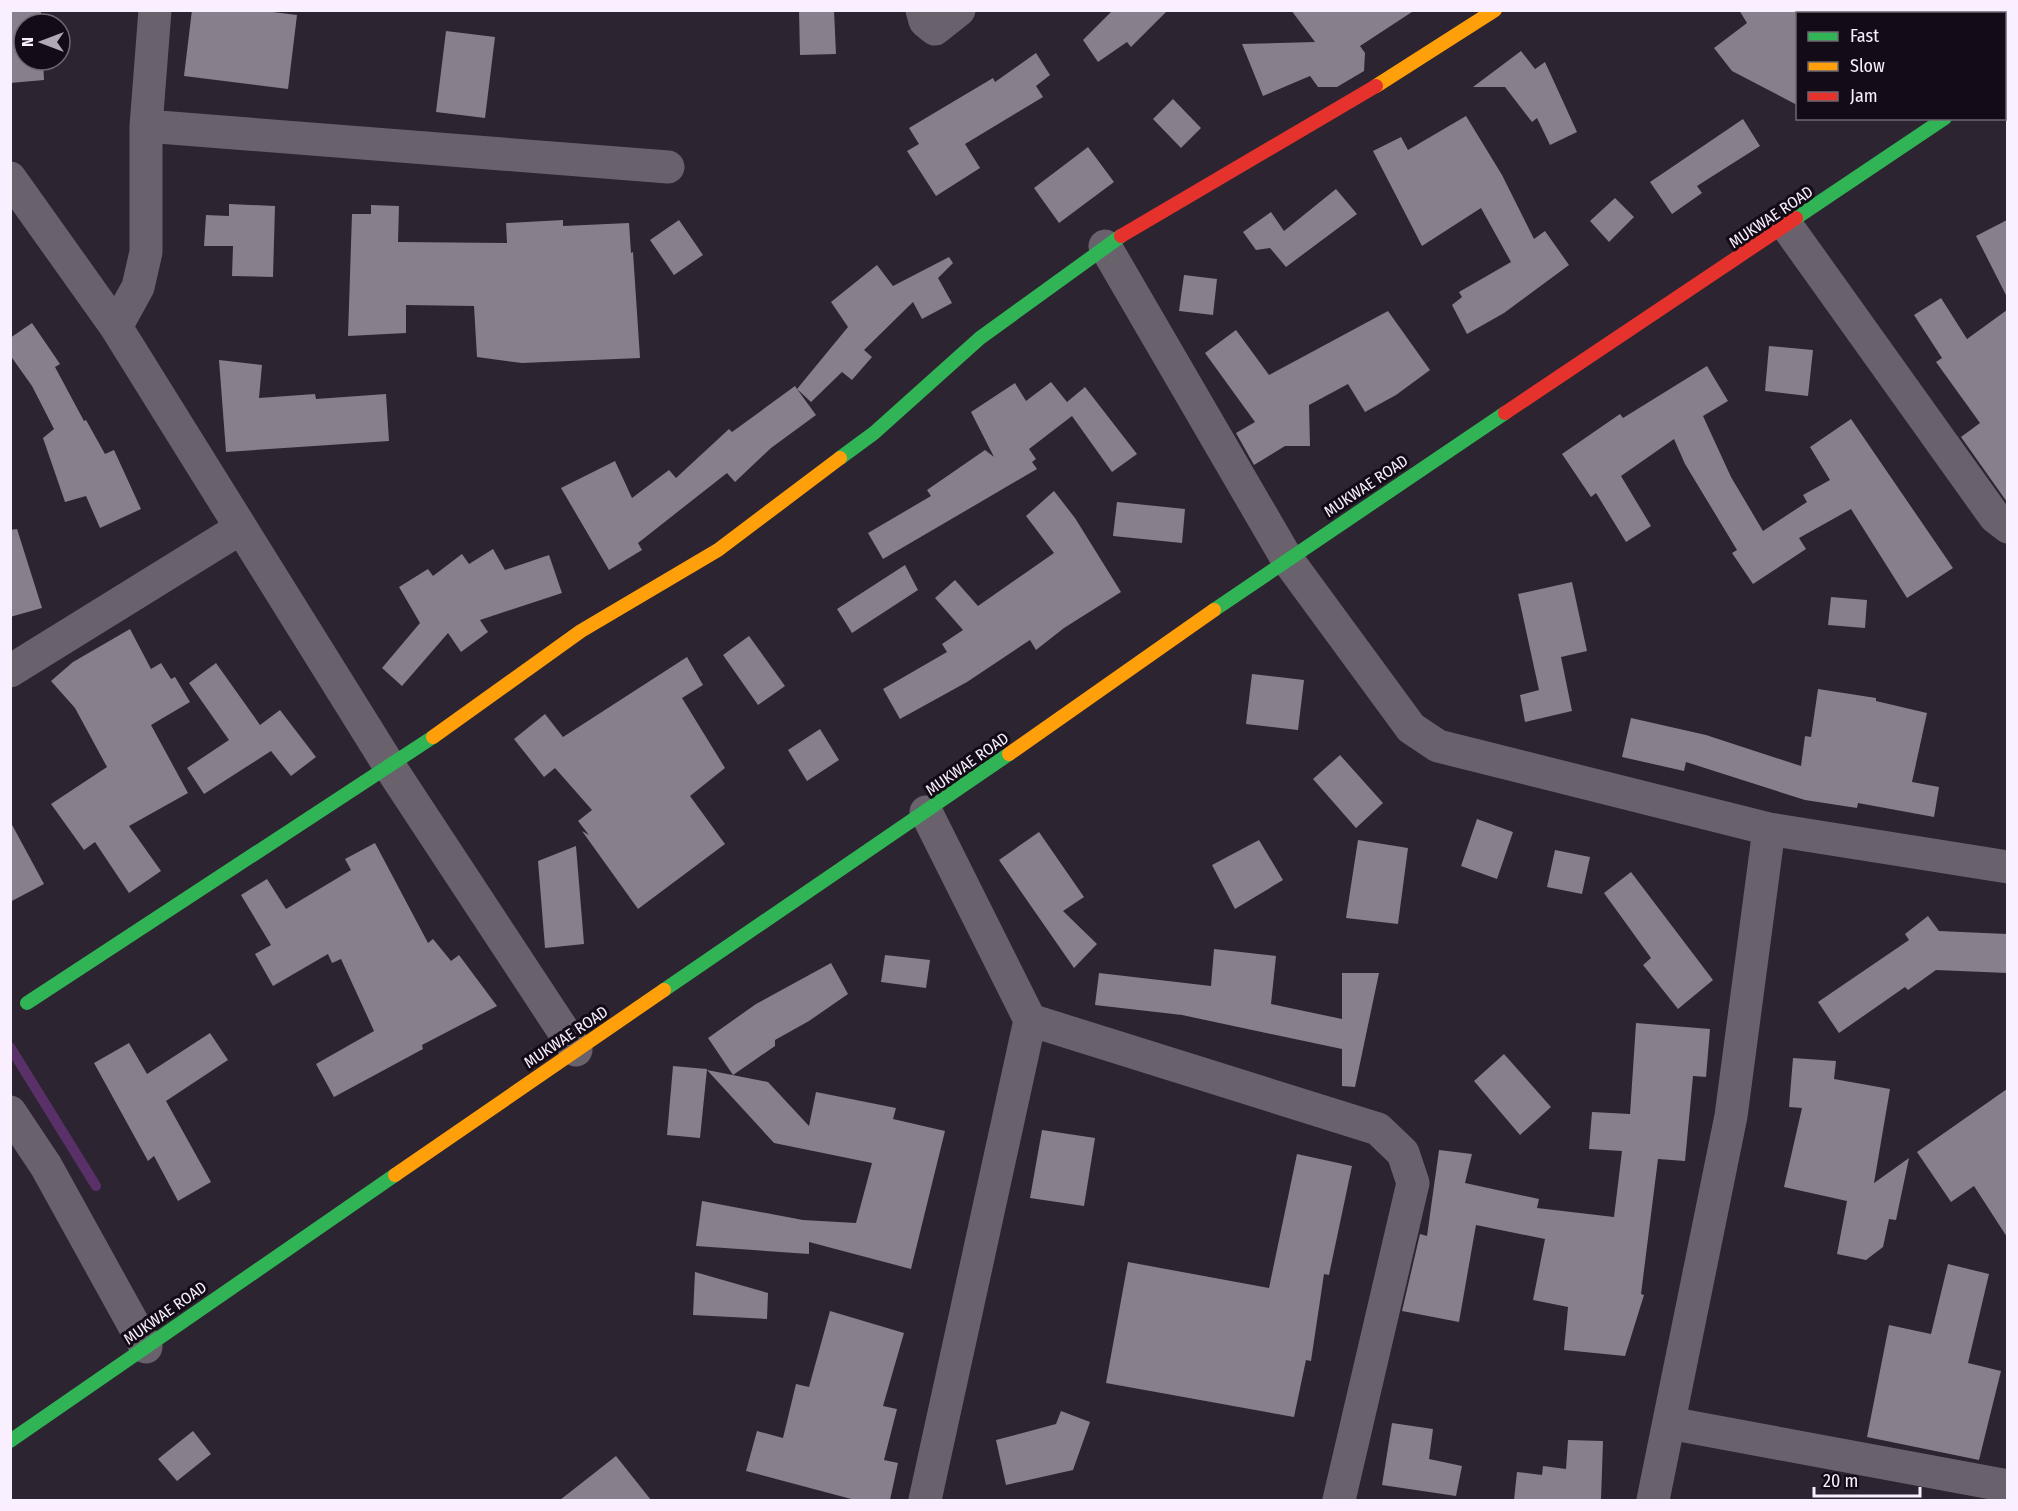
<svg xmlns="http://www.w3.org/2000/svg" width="2018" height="1511" font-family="'Fira Sans Condensed',sans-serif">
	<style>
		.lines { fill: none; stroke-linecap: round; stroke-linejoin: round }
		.stream { stroke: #5a3069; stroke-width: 10 }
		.building { fill: #877f8b }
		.street { stroke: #69626d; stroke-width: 33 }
		.fast { stroke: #30b455; stroke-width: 14 }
		.slow { stroke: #ff9f0a; stroke-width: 14 }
		.jam { stroke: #e5322d; stroke-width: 14 }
		.labels { text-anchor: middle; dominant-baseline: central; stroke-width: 6; stroke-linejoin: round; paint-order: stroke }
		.street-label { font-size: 16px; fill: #f9effe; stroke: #130c16 }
	</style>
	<rect width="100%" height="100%" fill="#2d2431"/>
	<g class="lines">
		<!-- stream -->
		<path class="stream" d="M 10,1047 L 96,1186"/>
	</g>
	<!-- building -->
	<path class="building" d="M 10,10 L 41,10 L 41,24 L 24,24 L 24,60 L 43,60 L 44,80 L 10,83 Z
		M 192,10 L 257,10 L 297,15 L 288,89 L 184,76 Z
		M 799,10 L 834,10 L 836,54 L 800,55 Z
		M 1113,10 L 1168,10 L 1131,47 L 1127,42 L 1098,62 L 1083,40 Z
		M 1291,10 L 1415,10 L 1360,46 L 1365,53 L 1364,71 L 1337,87 L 1318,87 L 1310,76 L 1263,96 L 1242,44 L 1315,42 Z
		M 1739,10 L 1797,10 L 1797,105 L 1732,71 L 1714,48 L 1747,23 Z
		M 446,31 L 495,37 L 485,118 L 436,112 Z
		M 1521,51 L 1535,69 L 1545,62 L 1577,132 L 1550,145 L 1537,118 L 1532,122 L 1505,87 L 1473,87 Z
		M 1036,53 L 1050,75 L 1036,86 L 1043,97 L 965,144 L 980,168 L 936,196 L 907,151 L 919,144 L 909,128 L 993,78 L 995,82 Z
		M 1173,99 L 1201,128 L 1181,148 L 1153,119 Z
		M 1466,116 L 1502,175 L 1534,239 L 1545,231 L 1569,265 L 1504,313 L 1467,334 L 1452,305 L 1462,297 L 1459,292 L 1511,262 L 1481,208 L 1422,246 L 1373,151 L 1401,137 L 1408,150 Z
		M 1743,119 L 1760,146 L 1697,186 L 1702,193 L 1672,214 L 1650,182 Z
		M 1088,147 L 1114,182 L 1059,223 L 1034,188 Z
		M 1336,189 L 1357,214 L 1286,267 L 1270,248 L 1256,250 L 1243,232 L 1271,212 L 1284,231 Z
		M 1615,198 L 1634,217 L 1609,242 L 1590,221 Z
		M 229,204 L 275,206 L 273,277 L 232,276 L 233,246 L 204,246 L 206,215 L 229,216 Z
		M 371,205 L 399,206 L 398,242 L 507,243 L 506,223 L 563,220 L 563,226 L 629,223 L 631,253 L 633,252 L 640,358 L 522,363 L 477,357 L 474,306 L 406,305 L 406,333 L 348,336 L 352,214 L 371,214 Z
		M 679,220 L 703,255 L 674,275 L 650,240 Z
		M 2007,220 L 2007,297 L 1976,236 Z
		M 949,257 L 953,263 L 938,278 L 952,303 L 922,319 L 913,302 L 864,350 L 872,357 L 852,380 L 842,372 L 811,402 L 797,389 L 816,415 L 771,448 L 735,482 L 727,473 L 638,543 L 642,550 L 609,570 L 561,488 L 615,461 L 632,498 L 669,470 L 676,478 L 729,429 L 732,432 L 795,386 L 797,389 L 848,327 L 831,302 L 877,265 L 893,286 Z
		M 1184,275 L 1217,279 L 1213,315 L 1179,311 Z
		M 1941,298 L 1967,339 L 2007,310 L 2007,502 L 1961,437 L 1980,423 L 1936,362 L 1942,358 L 1914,315 Z
		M 1388,311 L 1430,370 L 1396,395 L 1365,412 L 1348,384 L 1309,405 L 1310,446 L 1285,446 L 1254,465 L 1236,433 L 1255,422 L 1205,353 L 1236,330 L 1269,375 Z
		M 32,323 L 60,364 L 55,367 L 84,421 L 86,420 L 105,454 L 114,450 L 141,509 L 100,528 L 86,496 L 65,502 L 43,438 L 54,429 L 32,386 L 10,355 L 10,338 Z
		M 1769,346 L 1813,350 L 1808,396 L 1765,391 Z
		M 219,360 L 262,365 L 259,398 L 315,394 L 316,399 L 386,394 L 389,441 L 226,452 Z
		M 1707,366 L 1728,401 L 1703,416 L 1731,477 L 1763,531 L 1807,502 L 1803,495 L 1830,480 L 1810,447 L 1851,419 L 1953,568 L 1907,598 L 1851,509 L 1799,538 L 1806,549 L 1753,584 L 1732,553 L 1737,550 L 1685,464 L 1674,439 L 1621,476 L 1651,526 L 1626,542 L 1596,493 L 1591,497 L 1562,454 L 1620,414 L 1623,418 Z
		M 1051,382 L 1067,402 L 1085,387 L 1137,454 L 1112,472 L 1072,416 L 1029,449 L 1036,459 L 1032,462 L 1037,469 L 883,559 L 868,533 L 931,496 L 927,490 L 985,450 L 994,457 L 971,412 L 1015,383 L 1026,401 Z
		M 1054,491 L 1075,518 L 1121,592 L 1064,628 L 1036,650 L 1030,640 L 967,682 L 900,719 L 883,689 L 947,652 L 942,644 L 963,630 L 935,598 L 955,580 L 978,606 L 1054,553 L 1026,516 Z
		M 1117,502 L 1185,509 L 1182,543 L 1113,536 Z
		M 17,529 L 42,608 L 10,617 L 10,530 Z
		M 493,549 L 505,570 L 549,555 L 562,593 L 480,620 L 488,632 L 461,652 L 448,633 L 402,686 L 382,668 L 420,623 L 399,587 L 428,569 L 433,576 L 462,554 L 469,564 Z
		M 905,565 L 918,590 L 852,633 L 837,609 Z
		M 1572,582 L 1587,651 L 1561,657 L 1572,711 L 1525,722 L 1520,695 L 1539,690 L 1518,594 Z
		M 1831,597 L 1867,600 L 1865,628 L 1828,625 Z
		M 130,629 L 151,669 L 161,663 L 171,679 L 175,677 L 190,702 L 151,725 L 188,793 L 129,826 L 161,871 L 129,893 L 95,842 L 84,850 L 51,804 L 107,767 L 75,708 L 51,681 L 73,662 Z
		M 749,636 L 785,686 L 758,705 L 723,655 Z
		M 687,657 L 703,685 L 682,698 L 725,768 L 690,796 L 725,844 L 638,909 L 582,831 L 589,835 L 578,821 L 592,810 L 555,768 L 544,777 L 514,739 L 545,714 L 563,737 Z
		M 216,663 L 260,725 L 280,710 L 316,757 L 291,776 L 271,751 L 204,794 L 187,768 L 229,740 L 189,683 Z
		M 1252,674 L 1304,680 L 1298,730 L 1246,724 Z
		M 1818,689 L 1876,698 L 1876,701 L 1927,713 L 1912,782 L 1939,787 L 1934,817 L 1858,803 L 1857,808 L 1805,800 L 1686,762 L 1684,771 L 1622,757 L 1631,718 L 1706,735 L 1801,766 L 1805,736 L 1811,737 Z
		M 820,729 L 839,760 L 807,781 L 788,750 Z
		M 1340,755 L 1383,803 L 1356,828 L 1313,779 Z
		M 1477,819 L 1513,832 L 1497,879 L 1461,866 Z
		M 10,821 L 44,884 L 10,902 Z
		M 1039,832 L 1084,897 L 1063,911 L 1097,944 L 1074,968 L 999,860 Z
		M 1259,840 L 1283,880 L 1235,909 L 1212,865 Z
		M 1358,840 L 1408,848 L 1398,924 L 1346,918 Z
		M 375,843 L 428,943 L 433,939 L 451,961 L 459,955 L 497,1006 L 422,1045 L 423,1049 L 334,1097 L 316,1064 L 374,1031 L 341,959 L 332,963 L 328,954 L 273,986 L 255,954 L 271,945 L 241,895 L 267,879 L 286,909 L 351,870 L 345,859 Z
		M 576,846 L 584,944 L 545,948 L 538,861 Z
		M 1555,850 L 1590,857 L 1582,894 L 1547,887 Z
		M 1631,872 L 1713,980 L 1678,1009 L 1643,965 L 1651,958 L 1604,893 Z
		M 1928,916 L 1939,931 L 2007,934 L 2007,973 L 1936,970 L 1908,990 L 1905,987 L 1839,1033 L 1818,1002 L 1909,940 L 1905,934 Z
		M 1214,949 L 1276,956 L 1271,1004 L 1342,1019 L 1342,973 L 1379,973 L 1355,1087 L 1342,1086 L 1342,1049 L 1182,1015 L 1095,1005 L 1099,973 L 1211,986 Z
		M 885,955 L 930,960 L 926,988 L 881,982 Z
		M 831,963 L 848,994 L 809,1021 L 775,1040 L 775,1046 L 733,1075 L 708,1038 L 756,1004 Z
		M 1636,1023 L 1710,1029 L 1706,1077 L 1693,1076 L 1685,1161 L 1658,1159 L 1641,1294 L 1644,1295 L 1625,1356 L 1564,1350 L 1568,1307 L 1533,1300 L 1545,1239 L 1476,1225 L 1459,1322 L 1402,1311 L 1420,1234 L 1427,1236 L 1439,1150 L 1472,1154 L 1465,1183 L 1539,1199 L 1537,1208 L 1614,1217 L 1622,1151 L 1589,1149 L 1592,1112 L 1630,1114 Z
		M 210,1033 L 228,1060 L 166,1101 L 211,1182 L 178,1201 L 154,1156 L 148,1161 L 94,1063 L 129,1043 L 147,1074 Z
		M 1504,1054 L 1551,1107 L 1520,1135 L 1474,1081 Z
		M 1793,1058 L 1836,1061 L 1834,1079 L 1890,1089 L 1874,1183 L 1909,1158 L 1896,1220 L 1889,1219 L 1883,1247 L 1866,1260 L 1837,1254 L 1847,1201 L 1784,1187 L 1802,1108 L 1789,1107 Z
		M 673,1066 L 707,1069 L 700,1138 L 667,1135 Z
		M 707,1070 L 768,1082 L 809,1126 L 816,1092 L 896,1108 L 893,1119 L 945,1131 L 911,1269 L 809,1242 L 809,1254 L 696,1246 L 702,1201 L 803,1220 L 856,1223 L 872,1163 L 774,1143 Z
		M 2007,1089 L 2007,1237 L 1974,1186 L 1951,1202 L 1917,1152 Z
		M 1042,1130 L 1095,1138 L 1084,1206 L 1030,1198 Z
		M 1297,1154 L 1352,1166 L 1329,1275 L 1324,1274 L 1311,1361 L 1306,1360 L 1294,1417 L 1106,1383 L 1128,1262 L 1269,1288 Z
		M 1948,1264 L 1989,1274 L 1968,1363 L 2001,1371 L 1979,1460 L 1867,1437 L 1889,1325 L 1931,1334 Z
		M 695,1272 L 768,1293 L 767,1319 L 693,1315 Z
		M 830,1311 L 904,1333 L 883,1406 L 897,1409 L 884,1460 L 898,1463 L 890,1500 L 855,1500 L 746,1471 L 757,1431 L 783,1438 L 796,1384 L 809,1387 Z
		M 1061,1411 L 1090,1422 L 1073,1470 L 1006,1485 L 996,1440 L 1056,1424 Z
		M 1392,1423 L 1433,1429 L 1429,1459 L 1462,1466 L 1456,1496 L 1382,1485 Z
		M 193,1431 L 211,1454 L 177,1481 L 158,1459 Z
		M 1568,1440 L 1603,1441 L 1601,1500 L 1514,1500 L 1517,1472 L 1542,1475 L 1543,1466 L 1566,1469 Z
		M 616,1456 L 651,1500 L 560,1500 Z"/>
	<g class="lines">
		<!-- street -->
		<path class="street" d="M 922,10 L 925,21 L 935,29 L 959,10
			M 1858,10 L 1861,14
			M 146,126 L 668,167
			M 10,178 L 116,327 L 390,767 L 576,1050
			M 1787,226 L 1995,517 L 2008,527
			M 1105,246 L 1287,559 L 1411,728 L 1438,746 L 1769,829 L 2008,867
			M 116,327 L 138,287 L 146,252 L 146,126 L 155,10
			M 10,671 L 241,528
			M 1030,1020 L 1378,1129 L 1403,1153 L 1413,1183 L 1339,1500
			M 10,1112 L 46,1166 L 146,1347
			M 1669,1423 L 2008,1486
			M 925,1500 L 1030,1020 L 926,812
			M 1653,1500 L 1731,1116 L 1769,829"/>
		<!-- fast -->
		<path class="fast" d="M 1796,218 L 1945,118
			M 840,458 L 874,433 L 980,338 L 1121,236
			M 1214,610 L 1505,413
			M 664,990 L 1009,754
			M 27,1003 L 433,737
			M 10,1441 L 395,1175"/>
		<!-- slow -->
		<path class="slow" d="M 1376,86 L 1495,10
			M 433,737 L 581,631 L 718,550 L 840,458
			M 1009,754 L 1214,610
			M 395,1175 L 664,990"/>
		<!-- jam -->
		<path class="jam" d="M 2004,75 L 2008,72
			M 1121,236 L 1376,86
			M 1505,413 L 1796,218"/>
	</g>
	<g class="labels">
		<!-- street labels -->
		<g class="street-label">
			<text transform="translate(1771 217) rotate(-34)">MUKWAE ROAD</text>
			<text transform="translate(1366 486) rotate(-34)">MUKWAE ROAD</text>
			<text transform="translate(967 764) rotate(-35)">MUKWAE ROAD</text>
			<text transform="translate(566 1037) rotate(-34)">MUKWAE ROAD</text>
			<text transform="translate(165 1313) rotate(-35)">MUKWAE ROAD</text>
		</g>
	</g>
	<!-- border -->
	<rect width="2018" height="1511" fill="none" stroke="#f9effe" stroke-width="24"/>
	<!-- legend -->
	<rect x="1796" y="12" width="210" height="108" fill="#130c16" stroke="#6f6773" stroke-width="1.5"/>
	<rect x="1808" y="32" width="30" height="9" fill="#30b455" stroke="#6f6773" stroke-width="1.5"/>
	<text x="1850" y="42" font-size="18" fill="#f9effe">Fast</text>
	<rect x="1808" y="62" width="30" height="9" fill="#ff9f0a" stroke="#6f6773" stroke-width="1.5"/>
	<text x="1850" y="72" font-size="18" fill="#f9effe">Slow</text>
	<rect x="1808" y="92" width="30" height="9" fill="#e5322d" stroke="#6f6773" stroke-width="1.5"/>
	<text x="1850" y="102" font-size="18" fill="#f9effe">Jam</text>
	<!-- north arrow -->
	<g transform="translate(42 42) rotate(270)"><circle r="28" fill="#130c16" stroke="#6f6773" stroke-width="1.5"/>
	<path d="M0-4.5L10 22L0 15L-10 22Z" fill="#b2a8b6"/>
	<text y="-9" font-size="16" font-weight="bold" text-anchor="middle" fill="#f9effe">N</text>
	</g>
	<!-- scale -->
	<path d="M1814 1487v9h106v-9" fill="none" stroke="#f9effe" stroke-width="3"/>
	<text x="1823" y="1487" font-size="18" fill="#f9effe" stroke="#130c16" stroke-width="4.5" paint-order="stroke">20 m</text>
</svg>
